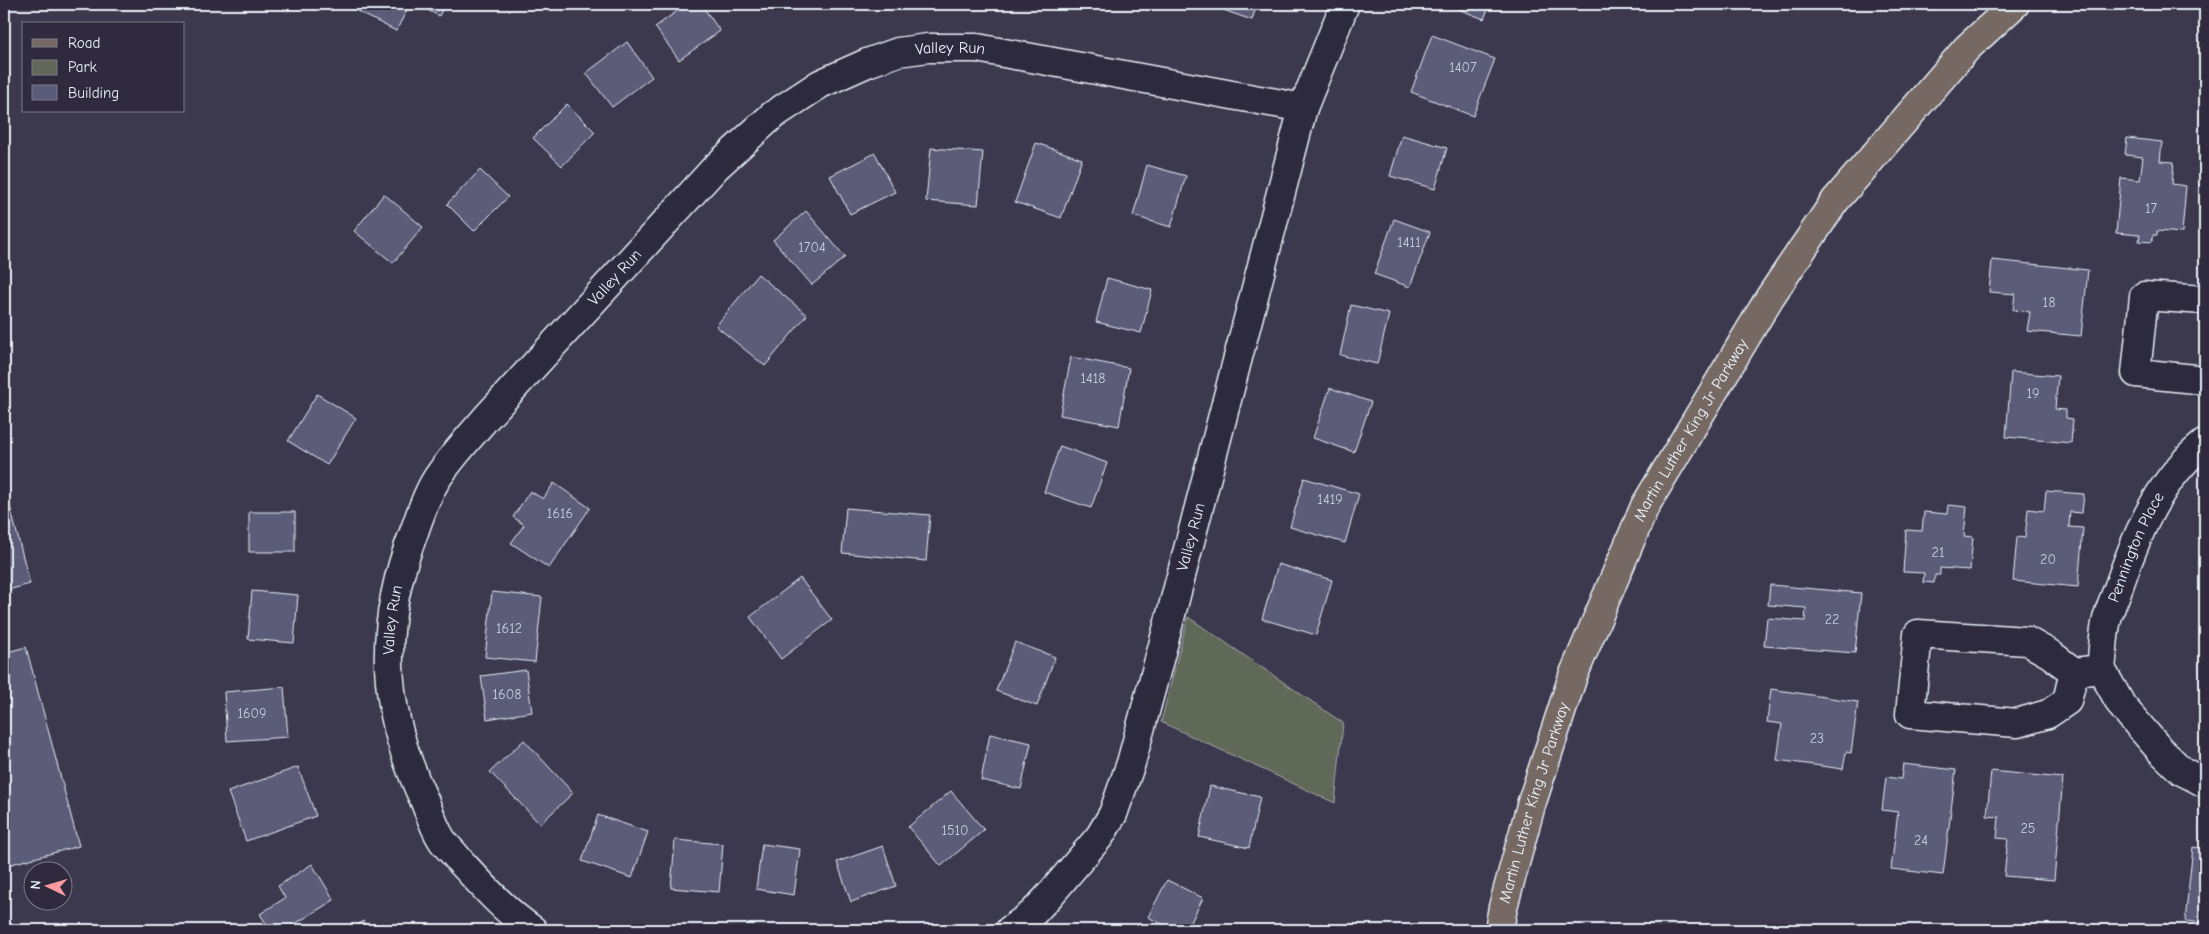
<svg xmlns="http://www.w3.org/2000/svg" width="2209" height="934" font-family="'Comic Neue',sans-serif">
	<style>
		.green { fill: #616759; stroke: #a4aca8 }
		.building { fill: #5b5c79; stroke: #e8f1f8 }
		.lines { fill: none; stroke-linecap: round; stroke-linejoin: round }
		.street-casing { stroke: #e8f1f8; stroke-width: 31 }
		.primary-casing { stroke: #e8f1f8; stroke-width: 31 }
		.street { stroke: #2f2a3d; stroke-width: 28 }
		.primary { stroke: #766964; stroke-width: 28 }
		.labels { text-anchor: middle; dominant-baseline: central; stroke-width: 4; stroke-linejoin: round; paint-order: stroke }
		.number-label { font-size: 14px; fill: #c5ccd8 }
		.street-label { font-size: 16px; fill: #e8f1f8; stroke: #2f2a3d }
	</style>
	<rect width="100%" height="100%" fill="#3c394f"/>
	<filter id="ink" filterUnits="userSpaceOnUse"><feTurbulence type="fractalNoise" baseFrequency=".02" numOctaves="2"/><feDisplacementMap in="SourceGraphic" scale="10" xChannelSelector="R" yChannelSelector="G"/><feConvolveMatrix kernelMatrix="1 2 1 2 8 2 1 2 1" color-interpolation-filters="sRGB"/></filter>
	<g filter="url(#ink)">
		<!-- green -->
		<path class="green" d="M 1188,617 L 1343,723 L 1335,803 L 1161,722 Z"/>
		<!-- building -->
		<path class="building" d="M 343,4 L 410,4 L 396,31 Z
			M 416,4 L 445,4 L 439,16 Z
			M 687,4 L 701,4 L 720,31 L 679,60 L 655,27 Z
			M 1206,4 L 1257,4 L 1252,20 Z
			M 1445,4 L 1490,4 L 1484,19 Z
			M 1432,35 L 1495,59 L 1473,116 L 1411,92 Z
			M 627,42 L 652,77 L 612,107 L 586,73 Z
			M 567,104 L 595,132 L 562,166 L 533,138 Z
			M 1402,135 L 1447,148 L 1435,189 L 1390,176 Z
			M 2127,138 L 2162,142 L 2160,161 L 2174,162 L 2172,184 L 2186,186 L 2182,233 L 2157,231 L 2157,235 L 2153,235 L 2152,242 L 2139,241 L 2140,235 L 2116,233 L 2121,178 L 2140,180 L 2143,157 L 2125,155 Z
			M 1036,143 L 1082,159 L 1061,218 L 1015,202 Z
			M 931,148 L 983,152 L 978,205 L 926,201 Z
			M 875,153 L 895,192 L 850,214 L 830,176 Z
			M 1147,165 L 1186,176 L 1171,227 L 1133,216 Z
			M 480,170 L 508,197 L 474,231 L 447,204 Z
			M 384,194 L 423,227 L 393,263 L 354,231 Z
			M 806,211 L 845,257 L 812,285 L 773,240 Z
			M 1394,219 L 1430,232 L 1410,287 L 1374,274 Z
			M 1992,260 L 2088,270 L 2081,336 L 2027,331 L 2030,312 L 2013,310 L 2015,294 L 1989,292 Z
			M 758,274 L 807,315 L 765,366 L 716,326 Z
			M 1107,278 L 1152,290 L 1141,333 L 1096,322 Z
			M 1351,305 L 1389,314 L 1377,364 L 1340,355 Z
			M 1071,357 L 1129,368 L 1119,426 L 1060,415 Z
			M 2011,372 L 2058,376 L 2055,409 L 2066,410 L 2066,418 L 2073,419 L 2071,443 L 2006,437 Z
			M 1330,388 L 1371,402 L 1354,452 L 1313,438 Z
			M 317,394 L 356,418 L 327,465 L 288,441 Z
			M 1060,446 L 1107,463 L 1091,508 L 1044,492 Z
			M 1304,478 L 1359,494 L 1345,543 L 1290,527 Z
			M 4,483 L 30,584 L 4,591 Z
			M 554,483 L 590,508 L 549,568 L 511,543 L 524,525 L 513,517 L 530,491 L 543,499 Z
			M 2046,491 L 2084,494 L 2082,513 L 2070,512 L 2069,527 L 2083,528 L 2078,587 L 2013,581 L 2017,537 L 2025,538 L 2028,509 L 2044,511 Z
			M 1948,505 L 1967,507 L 1964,536 L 1973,537 L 1970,570 L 1940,568 L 1940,575 L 1935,575 L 1934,583 L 1923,582 L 1924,573 L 1903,572 L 1906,530 L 1922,531 L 1924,512 L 1947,514 Z
			M 846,508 L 930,515 L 926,561 L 842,553 Z
			M 249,512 L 295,512 L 295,552 L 249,552 Z
			M 1278,564 L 1332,580 L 1316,635 L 1262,619 Z
			M 800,578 L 832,620 L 781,659 L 750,617 Z
			M 1770,585 L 1861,593 L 1855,653 L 1764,646 L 1767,618 L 1805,621 L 1806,608 L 1768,605 Z
			M 252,591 L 298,595 L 294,643 L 248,639 Z
			M 492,592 L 542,597 L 535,662 L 485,657 Z
			M 1015,642 L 1055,657 L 1037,706 L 996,691 Z
			M 26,647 L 79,846 L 4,866 L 4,653 Z
			M 526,670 L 532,712 L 487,719 L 481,676 Z
			M 284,687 L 288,737 L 227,741 L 224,692 Z
			M 1771,689 L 1858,702 L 1851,753 L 1846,752 L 1843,769 L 1777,760 L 1782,724 L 1767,722 Z
			M 990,734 L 1031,743 L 1021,789 L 981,780 Z
			M 524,740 L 573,793 L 540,824 L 490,772 Z
			M 1903,764 L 1956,770 L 1943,875 L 1891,869 L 1898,812 L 1882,810 L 1886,777 L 1901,779 Z
			M 298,767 L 316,816 L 246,841 L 228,792 Z
			M 1991,771 L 2063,778 L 2054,880 L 2004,876 L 2008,839 L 1997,838 L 1999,817 L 1987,816 Z
			M 1210,786 L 1260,797 L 1249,848 L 1199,837 Z
			M 951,791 L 984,830 L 941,866 L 908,827 Z
			M 598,815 L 648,832 L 632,878 L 582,861 Z
			M 675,840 L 723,844 L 719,892 L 671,888 Z
			M 762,844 L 800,849 L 794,895 L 756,889 Z
			M 883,846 L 896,886 L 851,902 L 837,862 Z
			M 2193,847 L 2205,849 L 2205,923 L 2185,921 Z
			M 312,864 L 334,900 L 285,930 L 270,930 L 260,914 L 285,898 L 278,886 Z
			M 1167,880 L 1203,898 L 1187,930 L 1174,930 L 1148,917 Z
			M 363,921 L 370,930 L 350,930 Z"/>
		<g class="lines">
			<defs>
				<g id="street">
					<path d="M 1303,108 L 1345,4"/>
					<path d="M 2205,300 L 2144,296 L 2136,373 L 2205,380"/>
					<path d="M 1918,634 L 2027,641 L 2050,654 L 2074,672 L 2067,701 L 2048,714 L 2017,723 L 1910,714 Z"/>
					<path d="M 2101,669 L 2122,706 L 2160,750 L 2182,771 L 2205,783"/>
					<path id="s1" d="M 2074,672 L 2101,669 C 2103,653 2103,635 2107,619 C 2110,607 2116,595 2120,583 C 2138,531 2161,477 2205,443"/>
					<path id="s2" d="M 533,930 C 505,911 482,885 459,860 C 454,853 447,847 442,840 C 435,829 430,815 425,802 C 381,710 377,627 414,532 C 420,515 426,496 436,480 C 450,458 469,438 486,418 L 716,167 L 773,115 L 820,84 L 867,63 L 898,52 L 928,48 L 977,48 L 1303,108 L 1162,649 L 1131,763 L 1113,814 L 1100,836 L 1049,896 L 1032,914 L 1010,930"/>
				</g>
				<g id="primary">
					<path id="s3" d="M 1499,930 L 1503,907 L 1531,805 L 1573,676 L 1645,506 L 1770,297 L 1835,201 L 1967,48 L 2015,4"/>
				</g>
			</defs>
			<!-- street casing -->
			<use href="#street" class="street-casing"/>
			<!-- primary casing -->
			<use href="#primary" class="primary-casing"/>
			<!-- street -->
			<use href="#street" class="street"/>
			<!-- primary -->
			<use href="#primary" class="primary"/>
		</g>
	</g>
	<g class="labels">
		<!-- number labels -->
		<g class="number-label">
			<text x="1463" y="67">1407</text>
			<text x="2151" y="208">17</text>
			<text x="1409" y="242">1411</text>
			<text x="812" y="247">1704</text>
			<text x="2049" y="302">18</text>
			<text x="1093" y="378">1418</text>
			<text x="2033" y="393">19</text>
			<text x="1330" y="499">1419</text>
			<text x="560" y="513">1616</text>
			<text x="1938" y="552">21</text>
			<text x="2048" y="559">20</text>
			<text x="1832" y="619">22</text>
			<text x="509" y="628">1612</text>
			<text x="507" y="694">1608</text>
			<text x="252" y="713">1609</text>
			<text x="1817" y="738">23</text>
			<text x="2028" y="828">25</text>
			<text x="955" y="830">1510</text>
			<text x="1921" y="840">24</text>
		</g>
		<!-- street labels -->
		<g class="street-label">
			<text stroke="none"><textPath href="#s2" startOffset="1196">Valley Run</textPath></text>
			<text stroke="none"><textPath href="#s2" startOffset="776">Valley Run</textPath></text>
			<text stroke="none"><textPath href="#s3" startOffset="538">Martin Luther King Jr Parkway</textPath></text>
			<text transform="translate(1191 537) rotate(-75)">Valley Run</text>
			<text stroke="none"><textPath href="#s1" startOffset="155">Pennington Place</textPath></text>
			<text stroke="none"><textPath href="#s2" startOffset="358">Valley Run</textPath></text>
			<text stroke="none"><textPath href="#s3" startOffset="132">Martin Luther King Jr Parkway</textPath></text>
		</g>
	</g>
	<!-- margin -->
	<rect width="2209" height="934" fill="none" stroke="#2f2a3d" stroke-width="20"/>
	<rect x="10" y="10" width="2189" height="914" fill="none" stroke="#e8f1f8" stroke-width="2" filter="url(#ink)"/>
	<!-- legend -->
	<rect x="22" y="22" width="162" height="90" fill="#2f2a3d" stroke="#797a88"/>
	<rect x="32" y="39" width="25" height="8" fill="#766964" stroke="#797a88"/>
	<text x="68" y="48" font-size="15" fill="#e8f1f8">Road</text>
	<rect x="32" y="60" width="25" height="15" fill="#616759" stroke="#797a88"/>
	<text x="68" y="72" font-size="15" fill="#e8f1f8">Park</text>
	<rect x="32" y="85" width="25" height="15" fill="#5b5c79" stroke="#797a88"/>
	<text x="68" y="98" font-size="15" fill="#e8f1f8">Building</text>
	<!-- north arrow -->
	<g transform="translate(48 886) rotate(275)"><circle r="24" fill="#2f2a3d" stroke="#797a88"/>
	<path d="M0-4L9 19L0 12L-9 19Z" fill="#ff9aa2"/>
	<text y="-8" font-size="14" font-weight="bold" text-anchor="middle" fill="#e8f1f8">N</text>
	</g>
</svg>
